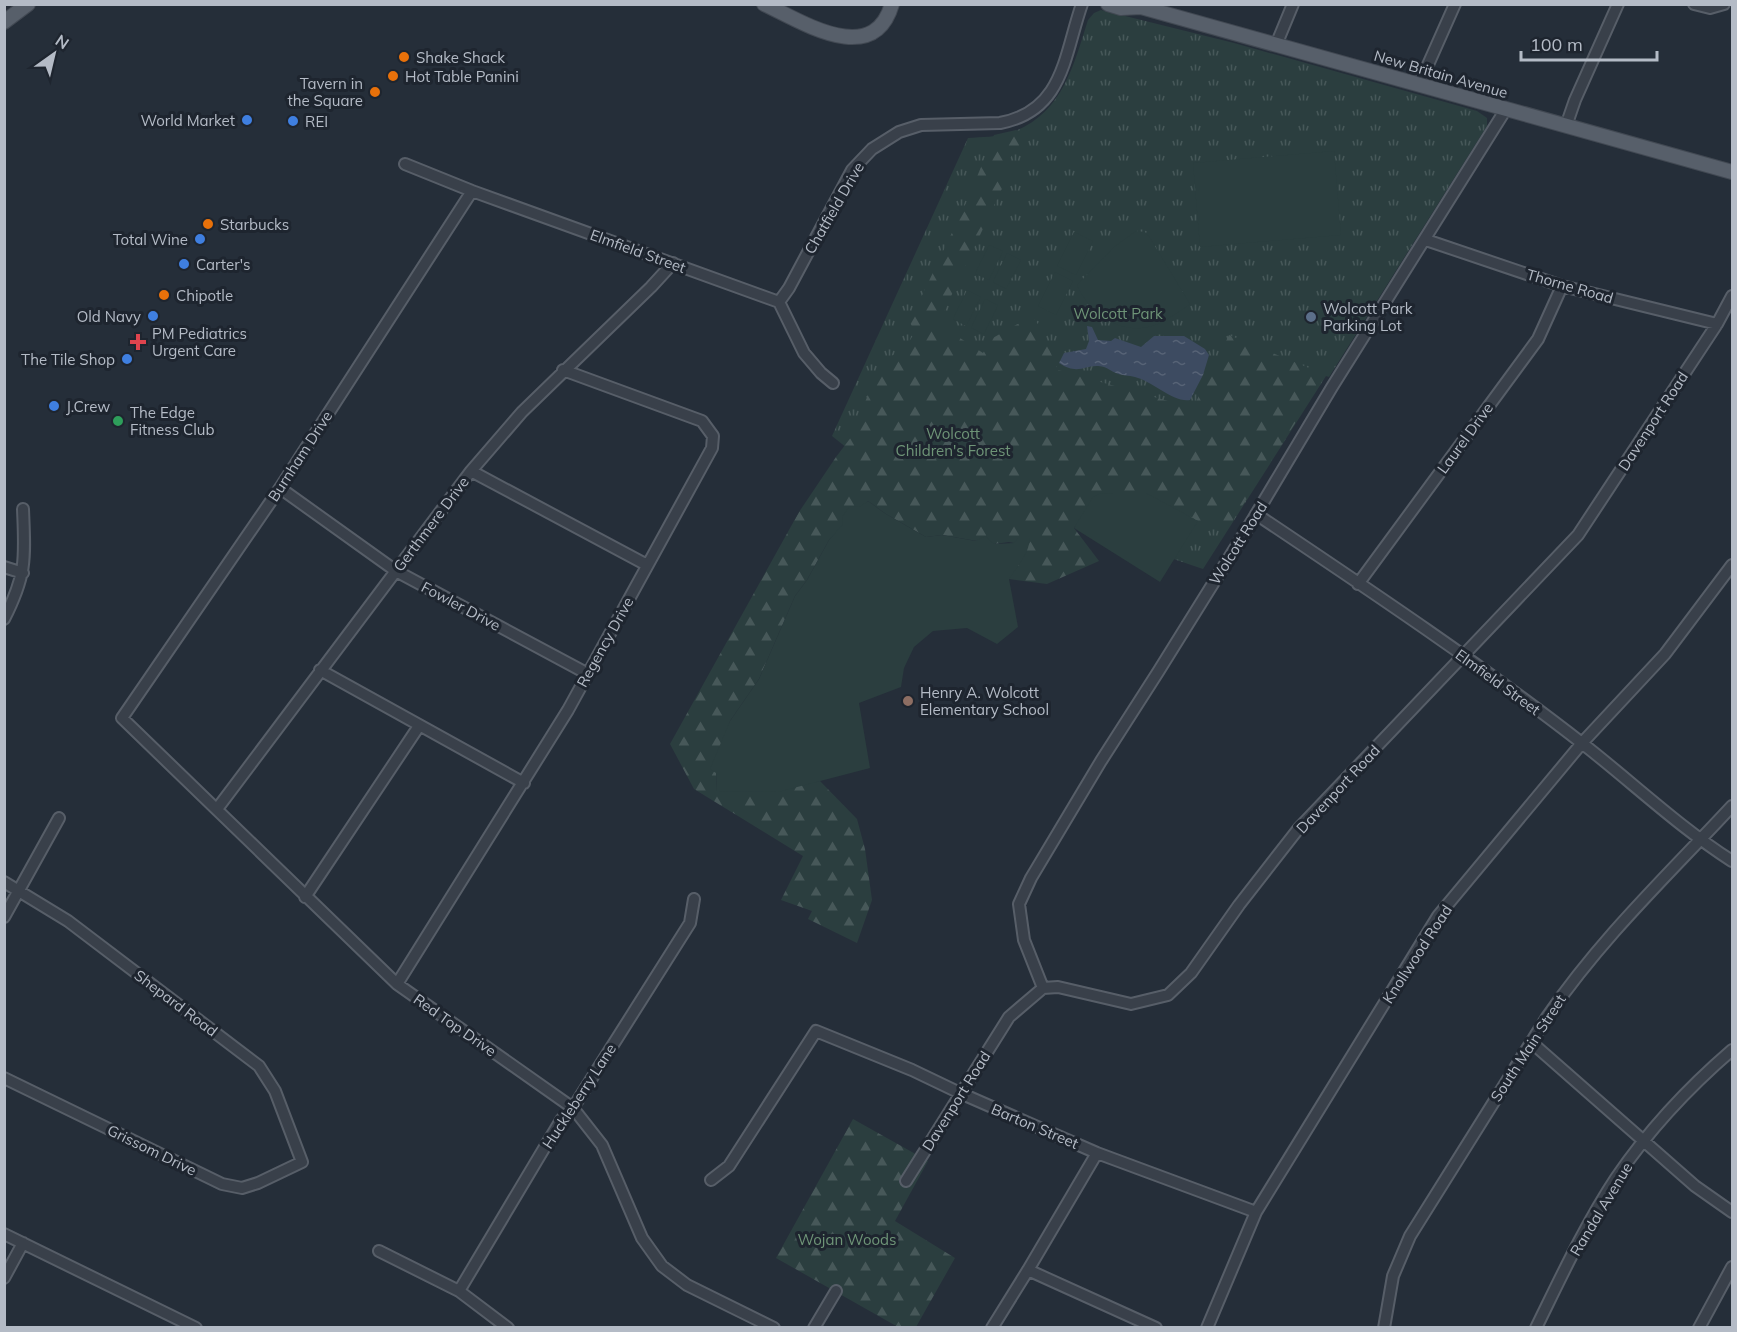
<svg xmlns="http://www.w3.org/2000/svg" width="1737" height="1332" font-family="Mulish,sans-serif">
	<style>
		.grass { fill: url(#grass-tufts) }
		.forest { fill: url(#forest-firs) }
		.garden { fill: #2b3e3f }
		.water { fill: url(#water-ripples) }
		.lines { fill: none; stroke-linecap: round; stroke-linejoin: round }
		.minor-casing { stroke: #575e68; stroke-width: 14 }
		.major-casing { stroke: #424953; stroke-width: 16 }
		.minor { stroke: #39404a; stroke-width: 10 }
		.major { stroke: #575f6a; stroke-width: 14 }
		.food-dot { fill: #e8710a; stroke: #1e252f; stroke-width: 2 }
		.shop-dot { fill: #3f7fe0; stroke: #1e252f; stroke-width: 2 }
		.service-dot { fill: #5c6f8a; stroke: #1e252f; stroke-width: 2 }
		.health-dot { fill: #e0444e; stroke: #1e252f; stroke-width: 2 }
		.leisure-dot { fill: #2e9e5b; stroke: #1e252f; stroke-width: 2 }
		.education-dot { fill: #8d6e63; stroke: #1e252f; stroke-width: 2 }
		.labels { text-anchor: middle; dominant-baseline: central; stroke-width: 6; stroke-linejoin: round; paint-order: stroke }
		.poi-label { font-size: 15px; fill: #b4bbc6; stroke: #1e252f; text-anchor: start }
		.street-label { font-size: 15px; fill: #b4bbc6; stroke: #1e252f }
		.park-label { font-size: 15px; fill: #6e9477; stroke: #1e252f }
	</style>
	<defs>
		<pattern id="grass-tufts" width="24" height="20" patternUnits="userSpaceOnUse" patternTransform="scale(1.5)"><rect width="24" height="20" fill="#2b3e3f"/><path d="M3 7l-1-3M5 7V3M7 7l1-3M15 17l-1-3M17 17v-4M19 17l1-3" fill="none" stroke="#475859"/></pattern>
		<pattern id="forest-firs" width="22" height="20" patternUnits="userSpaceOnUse" patternTransform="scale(1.5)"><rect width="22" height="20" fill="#2b3e3f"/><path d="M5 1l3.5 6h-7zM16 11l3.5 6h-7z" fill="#475859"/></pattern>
		<pattern id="water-ripples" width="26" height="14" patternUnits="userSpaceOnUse" patternTransform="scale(1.5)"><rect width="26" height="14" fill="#3d4b61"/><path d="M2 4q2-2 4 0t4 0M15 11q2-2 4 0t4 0" fill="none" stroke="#576376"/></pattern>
	</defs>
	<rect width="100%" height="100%" fill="#252e39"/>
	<!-- grass -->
	<path class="grass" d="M 1101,10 L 1234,43 L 1477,111 L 1487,118 L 1487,126 L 1329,377 L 1326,376 L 1203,569 L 1076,526 L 917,504 L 832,436 L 968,138 C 982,137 997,137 1010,133 C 1062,115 1073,67 1088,20 L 1094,13 Z"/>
	<!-- forest -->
	<path class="forest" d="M 1016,130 L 1020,144 L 1003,168 L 1007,178 L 945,309 L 940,325 L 983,353 L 991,339 L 1032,316 L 1040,327 L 1058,370 L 1193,408 L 1229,335 L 1326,375 L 1230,525 L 1198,521 L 1168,504 L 1093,497 L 1074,528 L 1099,561 L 1047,584 L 1009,579 L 1014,543 L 1009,542 L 994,544 L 942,535 L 926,537 L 886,514 L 868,501 L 829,540 L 807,580 L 795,596 L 759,679 L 730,721 L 716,773 L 717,790 L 820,781 L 857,819 L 865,849 L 872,900 L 857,943 L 808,919 L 812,911 L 781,900 L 803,856 L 694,789 L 670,744 L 799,512 L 836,457 L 852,436 L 881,361 L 904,350 L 915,332 L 907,317 L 919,302 L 968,199 L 994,135 Z
		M 853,1119 L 928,1161 L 895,1221 L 955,1258 L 916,1327 L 898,1327 L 776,1258 Z"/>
	<!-- garden -->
	<path class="garden" d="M 1334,151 L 1341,235 L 1200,247 L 1193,163 Z
		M 1136,231 L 1145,232 L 1150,238 L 1190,304 C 1180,311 1169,319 1158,324 C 1123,338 1090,315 1077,285 L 1114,247 Z
		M 1074,232 L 1093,241 L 1076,275 L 1057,266 Z
		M 989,245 L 1003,251 L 989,280 L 975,274 Z
		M 1007,253 L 1021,260 L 1006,289 L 993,282 Z
		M 1055,272 L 1073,281 L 1056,315 L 1038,306 Z
		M 967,290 L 981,297 L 966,326 L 953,319 Z
		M 985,299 L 998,305 L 984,334 L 971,328 Z
		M 1113,493 L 1146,493 L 1198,521 L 1160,582 L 1074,528 L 1093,497 L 1099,494 Z
		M 868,501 L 886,514 L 926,537 L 942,535 L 976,541 L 985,536 L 994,544 L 1014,543 L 1018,538 L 1029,538 C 1031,552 1016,568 1009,579 L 1018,627 L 997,644 L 967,628 L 933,631 L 914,647 L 904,668 L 901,687 L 859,703 L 870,768 L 778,792 L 717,791 L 716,773 L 710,769 L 730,721 L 759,679 L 795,596 L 807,580 L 829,540 L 843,524 L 842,517 L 849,507 L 861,506 Z"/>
	<!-- water -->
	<path class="water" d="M 1087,326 L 1092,327 L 1098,340 L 1111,341 L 1115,338 L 1141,347 L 1154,336 L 1184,336 L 1205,349 L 1209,355 L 1203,375 L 1190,400 C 1174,403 1152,381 1135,377 C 1129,375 1122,376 1116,373 C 1112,372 1108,368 1104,367 C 1086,362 1080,377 1059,363 L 1064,353 L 1086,349 L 1089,341 Z"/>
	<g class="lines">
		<defs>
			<path id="minor" d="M 1694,4 L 1710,8 L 1724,4
				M 1276,45 L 1293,4
				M 1419,85 L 1455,4
				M 1566,126 L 1575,100 L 1618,4
				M 405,164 L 472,191 L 779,302 L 804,353 L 821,373 L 833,383
				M 472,191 L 280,488 L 122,718 L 397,984 L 573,1108 L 602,1145 L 642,1238 L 662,1266 L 687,1285 L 774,1328
				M 1426,240 L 1562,286 L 1717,324
				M 779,302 L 789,288 L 852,170 L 872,149 L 899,132 L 921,125 L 1000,123 C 1064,111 1064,55 1082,4
				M 471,471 L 647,565
				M 280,488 L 396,571 L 588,674
				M 1256,514 C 1365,587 1479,663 1583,744 C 1633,783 1679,827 1732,861
				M 4,567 L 23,573
				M 1358,584 L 1538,339 L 1562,286
				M 4,619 C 27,574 25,558 23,509
				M 320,670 L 524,783
				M 217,809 L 471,471 L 522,412 L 651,287 L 673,263
				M 4,882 L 68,921 L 259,1066 L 275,1091 L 302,1162 L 258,1183 L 242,1188 L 222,1184 L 4,1078
				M 305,897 L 419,726
				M 4,917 L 59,818
				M 397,984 L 568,710 L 712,448 L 713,436 L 702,421 L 563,370
				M 1043,988 L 1024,940 L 1019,904 L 1031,878 L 1101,761 L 1158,672 L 1252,521 L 1332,387 L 1506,109
				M 1531,1042 L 1695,1186 L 1732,1212
				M 711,1180 L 729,1166 L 816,1031 L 912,1070 L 960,1093 L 1097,1153 L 1256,1212
				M 906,1181 L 1009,1017 L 1043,988 L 1058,987 L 1131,1004 L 1168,995 L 1191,973 L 1239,905 L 1299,828 L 1578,535 L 1717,324 L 1732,296
				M 4,1234 L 196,1328
				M 379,1251 L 459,1291 L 508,1328
				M 1028,1270 L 1156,1328
				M 4,1278 L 23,1243
				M 459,1291 L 561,1120 L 573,1108 L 690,923 L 694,899
				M 814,1328 L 836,1291
				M 992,1328 L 1028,1270 L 1097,1153
				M 1207,1328 L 1256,1212 L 1438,916 L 1582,743 L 1665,654 L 1732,565
				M 1384,1328 L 1393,1276 L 1410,1236 L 1547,1017 C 1602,937 1667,876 1732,806
				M 1536,1328 C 1561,1277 1585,1225 1616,1178 C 1648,1131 1689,1087 1732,1050
				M 1699,1328 L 1732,1267"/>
			<path id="major" d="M 764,4 C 801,21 873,69 892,4
				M 1108,4 L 1121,8 L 1141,7 L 1732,172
				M 4,22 L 28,4"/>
		</defs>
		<!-- minor casing -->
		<use href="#minor" class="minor-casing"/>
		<!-- major casing -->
		<use href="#major" class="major-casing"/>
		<!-- minor -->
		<use href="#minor" class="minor"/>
		<!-- major -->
		<use href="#major" class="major"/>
	</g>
	<!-- markers -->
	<g class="food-dot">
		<circle cx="404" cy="57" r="6"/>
		<circle cx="393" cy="76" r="6"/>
		<circle cx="375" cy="92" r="6"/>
		<circle cx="208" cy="224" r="6"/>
		<circle cx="164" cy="295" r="6"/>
	</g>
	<g class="shop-dot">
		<circle cx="247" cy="120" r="6"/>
		<circle cx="293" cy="121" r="6"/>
		<circle cx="200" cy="239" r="6"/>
		<circle cx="184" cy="264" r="6"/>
		<circle cx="153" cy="316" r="6"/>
		<circle cx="127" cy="359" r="6"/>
		<circle cx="54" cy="406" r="6"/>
	</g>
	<circle class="service-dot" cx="1311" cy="317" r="6"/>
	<path class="health-dot" d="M135 333h6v6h6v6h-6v6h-6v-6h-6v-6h6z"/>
	<circle class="leisure-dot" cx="118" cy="421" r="6"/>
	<circle class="education-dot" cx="908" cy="701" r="6"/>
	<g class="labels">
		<!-- poi labels -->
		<g class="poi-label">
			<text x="416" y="57">Shake Shack</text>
			<text x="405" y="76">Hot Table Panini</text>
			<text x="363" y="83" text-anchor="end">Tavern in<tspan x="363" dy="17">the Square</tspan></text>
			<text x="235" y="120" text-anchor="end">World Market</text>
			<text x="305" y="121">REI</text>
			<text x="220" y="224">Starbucks</text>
			<text x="188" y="239" text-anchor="end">Total Wine</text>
			<text x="196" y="264">Carter's</text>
			<text x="176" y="295">Chipotle</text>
			<text x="1323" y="308">Wolcott Park<tspan x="1323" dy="17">Parking Lot</tspan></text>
			<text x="141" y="316" text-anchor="end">Old Navy</text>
			<text x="152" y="333">PM Pediatrics<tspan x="152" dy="17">Urgent Care</tspan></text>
			<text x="115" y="359" text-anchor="end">The Tile Shop</text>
			<text x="66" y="406">J.Crew</text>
			<text x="130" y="412">The Edge<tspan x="130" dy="17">Fitness Club</tspan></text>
			<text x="920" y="692">Henry A. Wolcott<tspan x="920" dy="17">Elementary School</tspan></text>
		</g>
		<!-- street labels -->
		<g class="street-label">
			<text transform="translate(1441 74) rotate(16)">New Britain Avenue</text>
			<text transform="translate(834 208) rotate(-60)">Chatfield Drive</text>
			<text transform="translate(638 251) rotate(20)">Elmfield Street</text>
			<text transform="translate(1570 286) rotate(16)">Thorne Road</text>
			<text transform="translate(1653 421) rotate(-57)">Davenport Road</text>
			<text transform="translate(1465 438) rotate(-54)">Laurel Drive</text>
			<text transform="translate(300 456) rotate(-57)">Burnham Drive</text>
			<text transform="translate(431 524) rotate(-53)">Gerthmere Drive</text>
			<text transform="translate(1238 543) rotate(-58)">Wolcott Road</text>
			<text transform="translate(461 606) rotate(28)">Fowler Drive</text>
			<text transform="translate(605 642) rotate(-61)">Regency Drive</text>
			<text transform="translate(1498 682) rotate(36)">Elmfield Street</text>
			<text transform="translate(1338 789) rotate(-47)">Davenport Road</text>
			<text transform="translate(1417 954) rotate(-57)">Knollwood Road</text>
			<text transform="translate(176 1003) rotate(37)">Shepard Road</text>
			<text transform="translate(455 1025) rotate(35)">Red Top Drive</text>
			<text transform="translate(1528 1048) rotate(-57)">South Main Street</text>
			<text transform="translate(579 1096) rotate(-57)">Huckleberry Lane</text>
			<text transform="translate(956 1101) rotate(-58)">Davenport Road</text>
			<text transform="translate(1035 1126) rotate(23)">Barton Street</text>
			<text transform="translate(152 1150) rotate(26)">Grissom Drive</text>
			<text transform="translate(1601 1209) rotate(-59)">Randal Avenue</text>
		</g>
		<!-- park labels -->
		<g class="park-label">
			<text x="1118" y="313">Wolcott Park</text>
			<text x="953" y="433">Wolcott<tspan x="953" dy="17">Children's Forest</tspan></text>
			<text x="847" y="1239">Wojan Woods</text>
		</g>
	</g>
	<!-- border -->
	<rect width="1737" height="1332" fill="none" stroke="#b4bbc6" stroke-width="12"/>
	<!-- north arrow -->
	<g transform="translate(54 54) rotate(34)" stroke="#1e252f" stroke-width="4.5" paint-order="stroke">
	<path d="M0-4.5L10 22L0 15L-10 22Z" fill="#b4bbc6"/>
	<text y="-9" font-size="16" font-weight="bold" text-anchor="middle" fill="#b4bbc6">N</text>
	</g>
	<!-- scale -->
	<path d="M1521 51v9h136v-9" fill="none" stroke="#b4bbc6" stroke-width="3"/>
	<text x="1530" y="51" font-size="18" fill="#b4bbc6" stroke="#1e252f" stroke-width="4.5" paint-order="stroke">100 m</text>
</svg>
